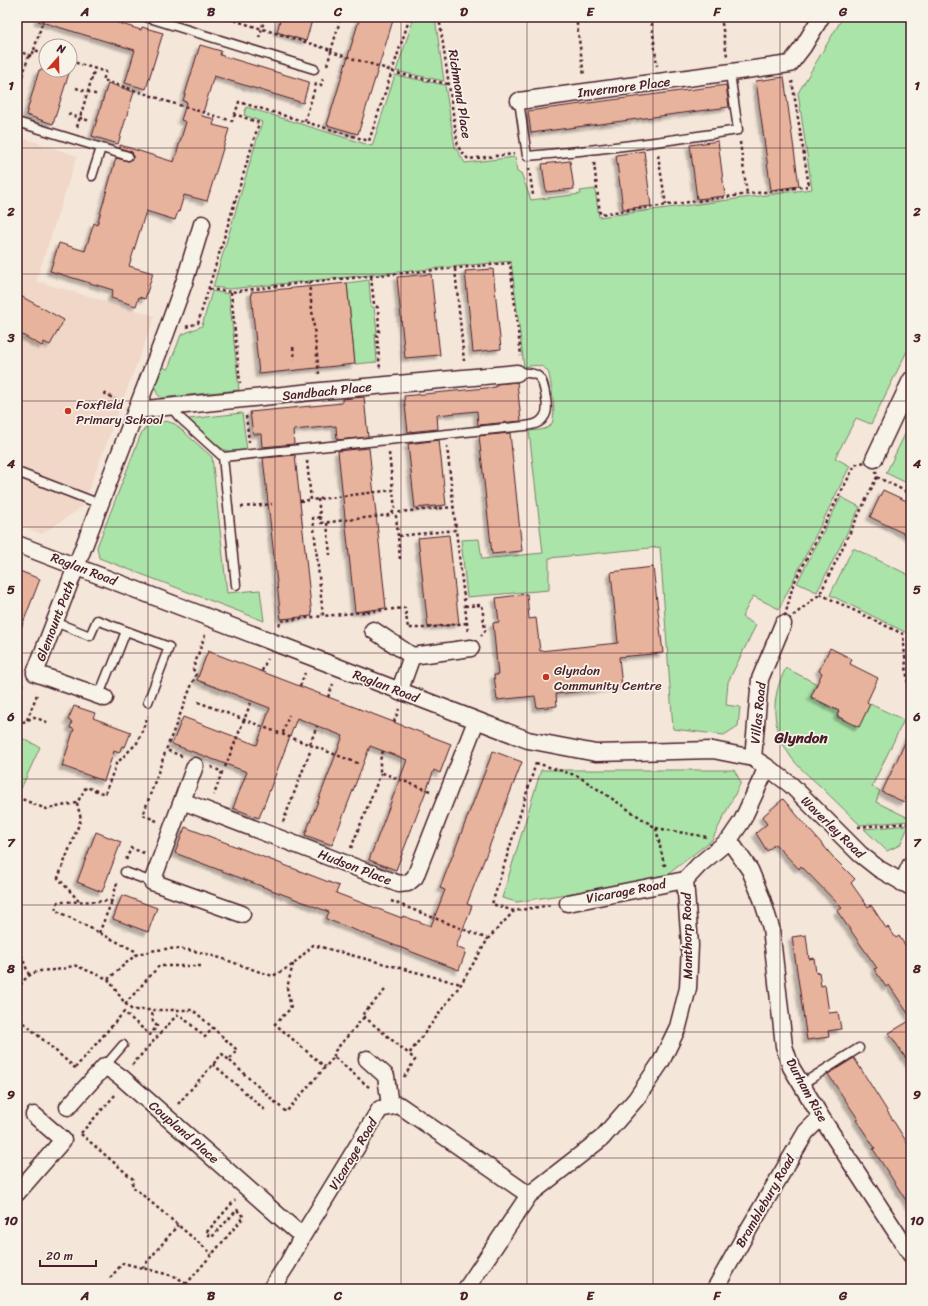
<svg xmlns="http://www.w3.org/2000/svg" width="928" height="1306" font-family="Sriracha,sans-serif">
	<style>
		.built { fill: #f0d7c7 }
		.green { fill: #aae4a8; stroke: #7a826a }
		.building { fill: #e8b39c; stroke: #4a1f2b; filter: url(#shadow) }
		.lines { fill: none; stroke-linecap: round; stroke-linejoin: round }
		.service-casing { stroke: #4a1f2b; stroke-width: 11 }
		.minor-casing { stroke: #4a1f2b; stroke-width: 19 }
		.path { stroke: #4a1f2b; stroke-width: 2.5; stroke-dasharray: 3 3; stroke-linecap: butt }
		.service { stroke: #f7f3e8; stroke-width: 8 }
		.minor { stroke: #f7f3e8; stroke-width: 16 }
		.grid { fill: none; stroke: #4a1f2b; stroke-width: 1; stroke-opacity: 0.55 }
		.poi-dot { fill: #c8321e; stroke: #f7f3e8; stroke-width: 1.5 }
		.labels { text-anchor: middle; dominant-baseline: central; stroke-width: 3.5; stroke-linejoin: round; paint-order: stroke }
		.street-label { font-size: 13px; fill: #4a1f2b; stroke: #f7f3e8 }
		.poi-label { font-size: 13px; fill: #4a1f2b; stroke: #f7f3e8; text-anchor: start }
		.quarter-label { font-size: 15px; font-weight: bold; fill: #4a1f2b; stroke: #f7f3e8 }
		.neatline { fill: none; stroke: #4a1f2b; stroke-width: 1.5 }
		.grid-label { font-size: 13px; text-anchor: middle; font-weight: bold; fill: #4a1f2b }
	</style>
	<defs>
		<filter id="shadow"><feDropShadow dx="-3.5" dy="3.5" stdDeviation="1" flood-color="#0004"/></filter>
	</defs>
	<rect width="100%" height="100%" fill="#f4e6d9"/>
	<filter id="ink" filterUnits="userSpaceOnUse"><feTurbulence type="fractalNoise" baseFrequency=".025" numOctaves="2"/><feDisplacementMap in="SourceGraphic" scale="8" xChannelSelector="R" yChannelSelector="G"/><feConvolveMatrix kernelMatrix="1 2 1 2 8 2 1 2 1" color-interpolation-filters="sRGB"/></filter>
	<g filter="url(#ink)">
		<!-- built -->
		<path class="built" d="M 17,136 L 77,156 L 36,281 L 155,316 L 82,507 L 42,534 L 17,524 Z"/>
		<!-- green -->
		<path class="green" d="M 435,17 L 444,81 L 396,71 L 414,18 Z
			M 843,17 L 911,17 L 911,343 L 871,424 L 856,418 L 835,458 L 850,466 L 779,609 L 753,596 L 742,617 L 756,625 L 728,682 L 726,705 L 740,707 L 738,726 L 724,735 L 673,729 L 660,547 L 549,558 L 549,590 L 467,597 L 461,540 L 479,539 L 482,559 L 543,553 L 529,431 C 535,430 544,431 550,426 C 558,419 551,385 549,374 C 544,363 534,365 524,367 L 511,261 L 229,289 L 213,287 L 262,122 L 244,115 L 246,107 L 372,146 L 395,75 L 445,85 L 455,147 L 465,163 L 515,157 L 517,172 L 521,173 L 531,200 L 581,194 L 580,191 L 595,189 L 599,217 L 812,189 L 798,93 Z
			M 369,280 L 371,307 L 374,307 L 377,333 L 375,334 L 377,362 L 355,364 L 347,283 Z
			M 212,291 L 229,294 L 239,390 L 168,397 L 168,399 C 164,399 162,398 159,396 C 151,387 159,375 162,367 L 168,369 L 181,335 L 202,326 Z
			M 242,413 L 247,450 C 240,451 234,452 228,451 C 218,449 196,427 189,419 Z
			M 166,421 L 175,424 L 212,457 L 227,593 L 260,590 L 264,621 L 99,558 L 97,547 L 141,434 L 147,426 Z
			M 911,422 L 911,485 L 886,473 Z
			M 841,497 L 860,507 L 817,592 L 797,583 Z
			M 853,548 L 911,576 L 911,625 L 907,633 L 830,595 Z
			M 786,668 L 817,684 L 811,698 L 839,711 L 837,717 L 858,727 L 870,704 L 904,720 L 872,786 L 880,791 L 876,802 L 911,819 L 910,821 L 860,825 C 847,812 833,799 819,785 C 809,776 798,767 791,757 C 771,729 770,698 786,668 Z
			M 17,736 L 40,747 L 19,793 L 17,792 Z
			M 541,770 L 734,770 L 741,782 L 712,840 L 663,878 L 517,902 L 502,898 Z
			M 909,825 L 900,845 L 887,851 L 864,829 Z"/>
		<!-- building -->
		<path class="building" d="M 38,17 L 99,17 L 141,30 L 142,27 L 163,33 L 146,89 L 125,83 L 135,50 L 38,21 Z
			M 281,17 L 313,17 L 306,41 L 277,32 Z
			M 360,17 L 394,17 L 358,134 L 327,125 Z
			M 200,45 L 221,51 L 220,55 L 309,82 L 303,103 L 214,76 L 202,116 L 215,119 L 213,125 L 229,129 L 207,201 L 184,195 L 179,212 L 178,211 L 175,220 L 146,211 L 129,266 L 153,273 L 145,299 L 139,297 L 136,306 L 111,298 L 113,290 L 50,271 L 59,243 L 85,251 L 94,223 L 97,225 L 116,158 L 129,161 L 133,158 L 133,155 L 132,152 L 120,148 L 120,145 L 174,162 L 186,122 L 181,120 L 187,102 L 183,101 Z
			M 39,70 L 70,70 L 53,124 L 26,115 Z
			M 784,77 L 799,186 L 771,190 L 756,81 Z
			M 108,83 L 134,92 L 118,144 L 92,136 Z
			M 726,85 L 729,107 L 531,133 L 528,111 Z
			M 718,141 L 725,196 L 697,199 L 690,145 Z
			M 644,151 L 651,206 L 623,209 L 616,155 Z
			M 570,161 L 574,189 L 546,192 L 542,164 Z
			M 493,269 L 501,349 L 473,352 L 465,271 Z
			M 431,274 L 440,355 L 405,358 L 397,277 Z
			M 347,283 L 355,364 L 259,374 L 251,292 Z
			M 17,294 L 64,320 L 50,345 L 44,342 L 42,346 L 17,332 Z
			M 517,382 L 521,421 L 478,425 L 477,411 L 437,415 L 438,429 L 408,432 L 404,396 L 496,387 L 496,384 Z
			M 364,397 L 368,437 L 337,440 L 336,426 L 293,430 L 294,444 L 262,447 L 261,434 L 253,434 L 250,412 L 342,403 L 342,399 Z
			M 510,433 L 522,551 L 492,554 L 479,436 Z
			M 439,440 L 446,505 L 415,508 L 408,444 Z
			M 369,448 L 386,608 L 355,612 L 338,451 Z
			M 295,455 L 312,616 L 281,619 L 263,458 Z
			M 883,490 L 911,503 L 911,537 L 870,517 Z
			M 449,535 L 459,624 L 428,627 L 418,538 Z
			M 653,567 L 663,653 L 619,657 L 622,687 L 556,694 L 557,706 L 537,708 L 535,696 L 497,700 L 494,675 L 498,675 L 493,623 L 499,622 L 496,598 L 527,594 L 529,619 L 536,618 L 540,651 L 618,643 L 611,572 Z
			M 17,570 L 40,579 L 18,636 L 17,636 Z
			M 830,648 L 852,659 L 850,664 L 878,678 L 867,702 L 870,704 L 859,727 L 837,716 L 839,711 L 811,697 L 822,673 L 819,671 Z
			M 208,651 L 451,744 L 440,773 L 434,770 L 396,870 L 369,860 L 407,760 L 370,746 L 332,845 L 305,835 L 343,736 L 297,718 L 259,818 L 233,808 L 247,772 L 172,744 L 183,717 L 257,745 L 270,708 L 197,680 Z
			M 74,706 L 95,713 L 93,718 L 131,732 L 125,747 L 122,746 L 119,753 L 114,751 L 104,781 L 62,766 L 74,729 L 70,728 L 72,722 L 68,720 Z
			M 911,730 L 911,787 L 904,802 L 882,792 Z
			M 493,751 L 522,762 L 467,904 L 472,906 L 456,947 L 466,951 L 459,970 L 326,919 L 329,912 L 175,853 L 185,827 L 339,886 L 336,893 L 402,918 L 403,916 L 431,926 L 445,890 L 440,888 Z
			M 783,799 L 834,858 L 855,879 L 851,883 L 868,907 L 871,905 L 886,928 L 888,927 L 896,938 L 899,936 L 911,954 L 911,1018 L 889,985 L 886,987 L 874,969 L 877,968 L 837,911 L 842,908 L 801,866 L 799,869 L 775,844 L 767,851 L 756,833 L 767,824 L 762,817 Z
			M 96,832 L 121,842 L 102,892 L 77,882 Z
			M 122,895 L 157,908 L 148,932 L 113,919 Z
			M 806,935 L 809,959 L 814,958 L 816,973 L 819,972 L 821,986 L 825,985 L 829,1013 L 838,1012 L 841,1029 L 828,1031 L 829,1037 L 807,1040 L 792,937 Z
			M 911,1020 L 911,1066 L 889,1033 Z
			M 854,1058 L 911,1149 L 911,1208 L 873,1149 L 875,1148 L 856,1120 L 858,1119 L 828,1074 Z"/>
		<g class="lines">
			<defs>
				<path id="service" d="M 146,17 L 314,69
					M 519,101 L 527,156 C 598,150 668,141 738,130 L 730,73
					M 17,122 L 128,156
					M 92,176 L 101,148
					M 171,407 L 179,417 L 223,457 L 236,585
					M 223,457 L 525,426 C 532,425 540,424 544,417 C 548,412 547,405 546,399 C 543,377 540,371 517,373
					M 17,472 L 100,504
					M 55,622 L 90,636 L 97,620 L 169,647 L 148,702
					M 112,667 L 126,631
					M 99,695 L 109,670
					M 125,872 L 152,882
					M 105,1066 L 123,1045
					M 802,1084 L 859,1048"/>
				<path id="minor" d="M 519,101 L 790,64 L 803,47 L 821,17
					M 137,410 L 321,391 L 517,373
					M 874,459 L 911,380
					M 17,544 L 528,740 L 596,753 L 713,750 L 753,758 L 767,767 L 791,785 L 860,854 L 879,869 L 911,887
					M 373,630 L 412,656
					M 412,656 L 471,648
					M 399,692 L 412,656
					M 105,698 L 35,673 L 166,333 L 185,280 L 202,224
					M 753,758 L 760,679 L 783,624
					M 182,801 L 195,766
					M 729,840 L 750,870 L 762,899 L 771,928 L 784,1046 L 791,1067 L 821,1117 L 911,1255
					M 902,883 L 911,864
					M 568,903 L 685,880 L 699,865 L 729,840 L 742,821 L 767,767
					M 242,914 L 152,882 L 182,801 L 399,884 L 408,883 L 415,877 L 476,721
					M 367,1059 L 386,1076 L 390,1106
					M 68,1107 L 105,1066 L 121,1077 L 295,1230 L 303,1235
					M 17,1193 L 63,1140 L 34,1115
					M 271,1289 L 288,1263 L 303,1235 L 380,1109 L 399,1105 L 529,1195
					M 466,1289 L 529,1195 L 602,1138 L 636,1099 L 661,1062 L 678,1027 L 688,988 L 690,945 L 685,880
					M 715,1289 L 743,1239 L 806,1132 L 821,1117"/>
			</defs>
			<!-- service casing -->
			<use href="#service" class="service-casing"/>
			<!-- minor casing -->
			<use href="#minor" class="minor-casing"/>
			<!-- path -->
			<path class="path" d="M 223,17 L 331,50
				M 439,17 L 458,147 L 468,159 L 514,154
				M 576,17 L 584,76
				M 651,17 L 657,66
				M 721,17 L 727,56
				M 259,38 L 265,17
				M 34,50 L 44,17
				M 17,51 L 32,56 L 34,50 L 46,53
				M 331,51 L 341,17
				M 70,61 L 106,72 L 103,80 L 158,98 L 162,100 L 232,121 L 235,114
				M 327,65 L 331,52 L 384,68 L 396,73 L 448,84
				M 76,88 L 98,95
				M 17,93 L 29,55
				M 68,114 L 90,121
				M 305,121 L 316,84 L 321,85 L 323,79
				M 77,127 L 95,68
				M 740,142 L 747,194
				M 658,155 L 666,205
				M 594,163 L 600,214 L 809,186 L 792,81
				M 529,168 L 533,195
				M 455,269 L 464,361
				M 371,277 L 374,304 L 378,308 L 379,332 L 377,335 L 380,369
				M 309,282 L 319,374
				M 209,289 L 231,292 L 309,282 L 510,263 L 521,356
				M 231,292 L 240,383
				M 186,327 L 198,323 L 259,123 L 235,114 L 239,102 L 369,141 L 410,17
				M 293,347 L 295,359
				M 104,393 L 121,403
				M 246,416 L 249,442
				M 447,446 L 456,530
				M 874,459 L 877,477 L 820,594 L 783,624 L 793,585 L 855,465 Z
				M 307,461 L 311,500 L 393,490 L 389,453
				M 877,477 L 911,494
				M 318,499 L 321,523 L 390,515 L 395,510 L 393,490
				M 300,501 L 311,500
				M 241,507 L 272,504
				M 320,517 L 313,518 L 323,616 L 405,608 L 408,628 L 426,628 L 467,623
				M 327,523 L 330,555
				M 398,536 L 396,516 L 400,512 L 454,507
				M 400,559 L 398,536 L 456,530 L 468,632
				M 820,594 L 903,634 L 911,718
				M 465,606 L 482,605 L 485,631 L 481,636
				M 279,626 L 281,621 L 323,616
				M 262,671 L 267,659
				M 300,686 L 305,673
				M 17,689 L 23,684
				M 328,697 L 333,684
				M 198,702 L 360,764
				M 27,720 L 38,692
				M 394,722 L 399,709
				M 17,725 L 34,717 L 49,723
				M 283,733 L 289,715
				M 310,744 L 317,726
				M 383,751 L 380,760 L 380,772 L 430,791
				M 182,756 L 166,750 L 196,674 L 193,669 L 205,635
				M 536,763 L 578,776 L 656,828 L 664,864 L 666,866
				M 211,767 L 222,772 L 214,795
				M 225,767 L 252,700
				M 17,797 L 46,809 L 77,803
				M 157,821 L 143,815 L 166,750
				M 283,822 L 311,749
				M 858,827 L 911,823
				M 656,828 L 707,837
				M 351,848 L 381,773
				M 126,860 L 131,848 L 144,853
				M 117,883 L 112,901 L 58,902 L 55,910 L 135,951 L 137,955
				M 79,901 L 58,878 L 81,819 L 77,803 L 86,787 L 105,794 L 116,764 L 137,743 L 148,716
				M 391,901 L 488,939
				M 514,911 L 492,904 L 536,763 L 536,761
				M 99,933 L 112,901
				M 17,944 L 29,975
				M 293,964 L 287,988 L 291,1008 L 275,1024 L 325,1067
				M 108,979 L 124,1002 L 132,1010 L 193,1010 L 213,1028
				M 17,990 C 35,960 48,977 74,965 L 108,979 C 117,972 126,962 136,955 C 139,953 144,953 148,952 C 190,940 234,965 273,976 L 294,964 L 313,945 L 461,984
				M 385,990 L 362,1015 L 409,1054
				M 125,1004 L 159,966 L 204,966
				M 17,1013 L 24,1023 L 75,1068
				M 334,1057 L 334,1052 L 364,1017
				M 213,1064 L 265,1110
				M 132,1065 L 176,1016 L 180,1015 L 205,1037 L 213,1028 L 237,1050 L 229,1060 L 286,1112 L 334,1057 L 370,1088
				M 75,1068 L 124,1012 L 150,1035 L 157,1026 L 153,1022 L 152,1010
				M 404,1077 L 415,1060 L 409,1054 L 461,984 L 488,939 L 514,911 L 551,905
				M 178,1104 L 222,1054 L 229,1060
				M 81,1133 L 116,1094
				M 81,1134 L 133,1179 L 132,1186 L 212,1254
				M 142,1268 L 178,1225
				M 110,1278 L 123,1263 L 177,1277 L 186,1284
				M 182,1289 L 244,1217 L 237,1210 L 212,1237 L 206,1233 L 235,1200"/>
			<!-- service -->
			<use href="#service" class="service"/>
			<!-- minor -->
			<use href="#minor" class="minor"/>
		</g>
	</g>
	<!-- grid -->
	<path class="grid" d="M 148,17 L 148,1289M 275,17 L 275,1289M 401,17 L 401,1289M 527,17 L 527,1289M 653,17 L 653,1289M 780,17 L 780,1289M 17,148 L 911,148M 17,274 L 911,274M 17,401 L 911,401M 17,527 L 911,527M 17,653 L 911,653M 17,779 L 911,779M 17,905 L 911,905M 17,1032 L 911,1032M 17,1158 L 911,1158"/>
	<!-- markers -->
	<g class="poi-dot">
		<circle cx="68" cy="411" r="4"/>
		<circle cx="546" cy="677" r="4"/>
	</g>
	<g class="labels">
		<!-- street labels -->
		<g class="street-label">
			<text transform="translate(624 87) rotate(-7)">Invermore Place</text>
			<text transform="translate(460 94) rotate(81)">Richmond Place</text>
			<text transform="translate(327 391) rotate(-6)">Sandbach Place</text>
			<text transform="translate(84 569) rotate(21)">Raglan Road</text>
			<text transform="translate(55 621) rotate(-69)">Glemount Path</text>
			<text transform="translate(386 686) rotate(21)">Raglan Road</text>
			<text transform="translate(758 713) rotate(-84)">Villas Road</text>
			<text transform="translate(833 827) rotate(44)">Waverley Road</text>
			<text transform="translate(355 867) rotate(21)">Hudson Place</text>
			<text transform="translate(626 891) rotate(-11)">Vicarage Road</text>
			<text transform="translate(687 936) rotate(-91)">Manthorp Road</text>
			<text transform="translate(807 1090) rotate(61)">Durham Rise</text>
			<text transform="translate(184 1132) rotate(41)">Coupland Place</text>
			<text transform="translate(353 1154) rotate(-59)">Vicarage Road</text>
			<text transform="translate(765 1201) rotate(-60)">Bramblebury Road</text>
		</g>
		<!-- poi labels -->
		<g class="poi-label">
			<text x="76" y="404">Foxfield<tspan x="76" dy="15">Primary School</tspan></text>
			<text x="554" y="670">Glyndon<tspan x="554" dy="15">Community Centre</tspan></text>
		</g>
		<!-- quarter labels -->
		<g class="quarter-label">
			<text x="801" y="738">Glyndon</text>
		</g>
	</g>
	<!-- margin -->
	<rect width="928" height="1306" fill="none" stroke="#f7f3e8" stroke-width="44"/>
	<!-- north arrow -->
	<g transform="translate(58 58) rotate(20)"><circle r="19" fill="#f7f3e8" stroke="#b29e9c"/>
	<path d="M0-3L7 15L0 10L-7 15Z" fill="#c8321e"/>
	<text y="-6" font-size="11" font-weight="bold" text-anchor="middle" fill="#4a1f2b">N</text>
	</g>
	<!-- scale -->
	<path d="M40 1260v6h56v-6" fill="none" stroke="#4a1f2b" stroke-width="2"/>
	<text x="46" y="1260" font-size="12" fill="#4a1f2b" stroke="#f7f3e8" stroke-width="3" paint-order="stroke">20 m</text>
	<rect x="22" y="22" width="884" height="1262" class="neatline"/>
	<g class="grid-label">
		<text x="85" y="16">A</text>
		<text x="211" y="16">B</text>
		<text x="338" y="16">C</text>
		<text x="464" y="16">D</text>
		<text x="590" y="16">E</text>
		<text x="717" y="16">F</text>
		<text x="843" y="16">G</text>
		<text x="11" y="90">1</text>
		<text x="917" y="90">1</text>
		<text x="11" y="216">2</text>
		<text x="917" y="216">2</text>
		<text x="11" y="342">3</text>
		<text x="917" y="342">3</text>
		<text x="11" y="468">4</text>
		<text x="917" y="468">4</text>
		<text x="11" y="594">5</text>
		<text x="917" y="594">5</text>
		<text x="11" y="721">6</text>
		<text x="917" y="721">6</text>
		<text x="11" y="847">7</text>
		<text x="917" y="847">7</text>
		<text x="11" y="973">8</text>
		<text x="917" y="973">8</text>
		<text x="11" y="1099">9</text>
		<text x="917" y="1099">9</text>
		<text x="11" y="1225">10</text>
		<text x="917" y="1225">10</text>
		<text x="85" y="1300">A</text>
		<text x="211" y="1300">B</text>
		<text x="338" y="1300">C</text>
		<text x="464" y="1300">D</text>
		<text x="590" y="1300">E</text>
		<text x="717" y="1300">F</text>
		<text x="843" y="1300">G</text>
	</g>
</svg>
